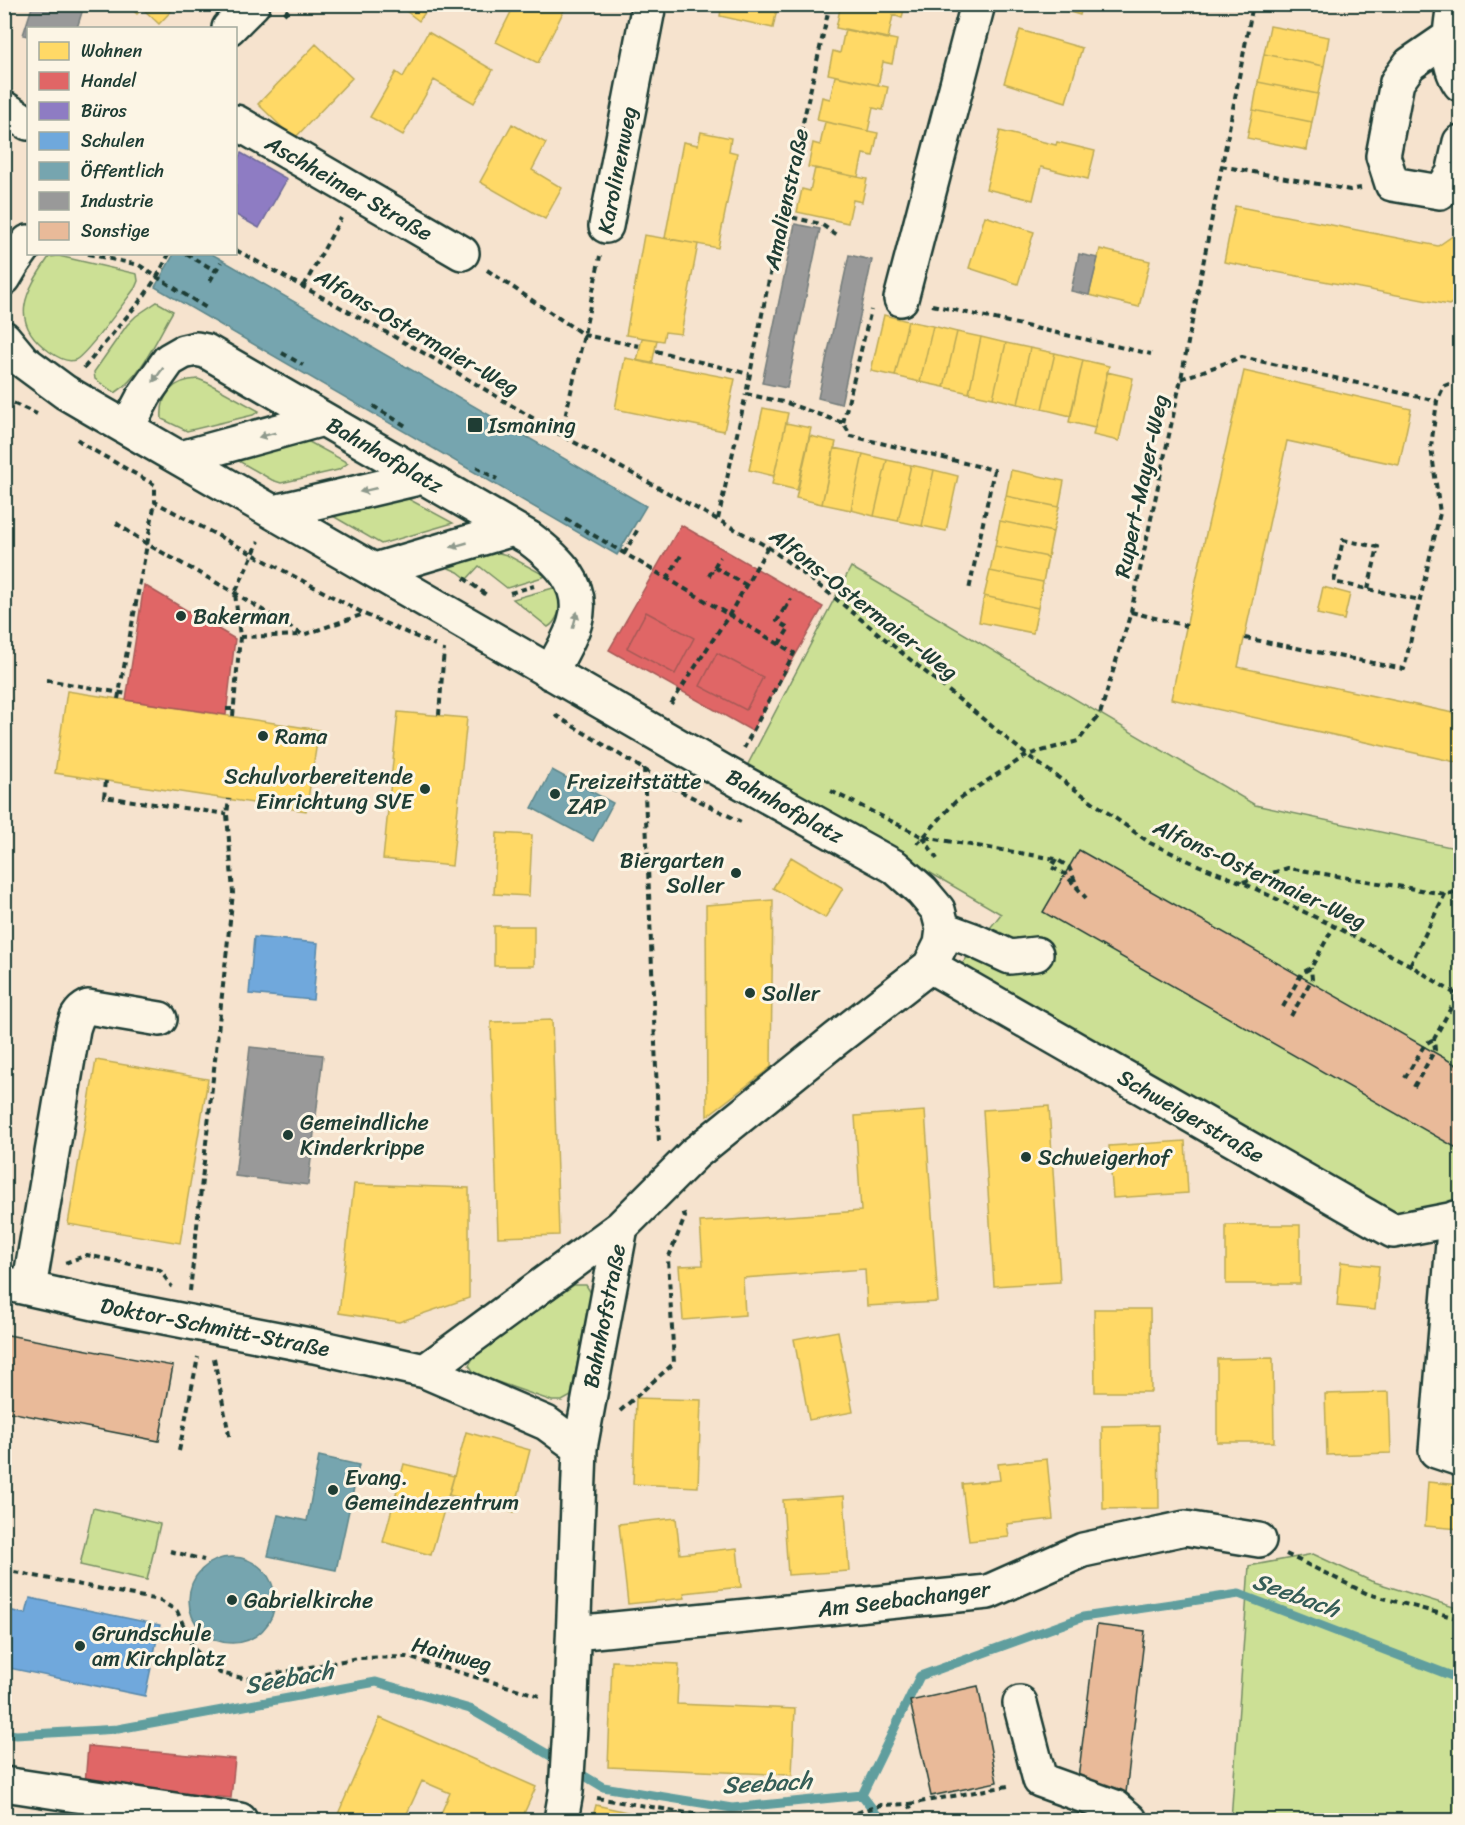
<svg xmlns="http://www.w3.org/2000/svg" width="1465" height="1825" font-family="Sriracha,sans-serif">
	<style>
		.green { fill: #cce095; stroke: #768e64; stroke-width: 1.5 }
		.homes { fill: #ffd966; stroke: #bcaa57; stroke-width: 1.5 }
		.shops { fill: #e06666; stroke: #a65a57; stroke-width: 1.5 }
		.offices { fill: #8e7cc3; stroke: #6d6998; stroke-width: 1.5 }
		.schools { fill: #6fa8dc; stroke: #5788aa; stroke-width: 1.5 }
		.public { fill: #76a5af; stroke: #5c868a; stroke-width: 1.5 }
		.industry { fill: #999; stroke: #747d7b; stroke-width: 1.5 }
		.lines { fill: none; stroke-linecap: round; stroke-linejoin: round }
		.stream { stroke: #619e9e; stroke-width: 9 }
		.building { fill: #e9ba99; stroke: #1f3d34; stroke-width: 1.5 }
		.minor-casing { stroke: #1f3d34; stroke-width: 38 }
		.path { stroke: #1f3d34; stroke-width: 4; stroke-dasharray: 6 4.5; stroke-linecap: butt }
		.minor { stroke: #fcf5e5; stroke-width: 33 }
		.oneway { fill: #8e998c }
		.poi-dot { fill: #1f3d34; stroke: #fcf5e5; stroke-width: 2 }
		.labels { text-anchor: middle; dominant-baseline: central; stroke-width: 6; stroke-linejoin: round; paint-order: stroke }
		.street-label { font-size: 22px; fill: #1f3d34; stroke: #fcf5e5 }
		.poi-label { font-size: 22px; fill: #1f3d34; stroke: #fcf5e5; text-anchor: start }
		.water-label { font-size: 24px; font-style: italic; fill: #355d57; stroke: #fcf5e5 }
	</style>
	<rect width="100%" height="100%" fill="#f6e3ce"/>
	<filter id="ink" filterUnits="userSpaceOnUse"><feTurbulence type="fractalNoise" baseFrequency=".0167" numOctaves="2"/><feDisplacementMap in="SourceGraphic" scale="12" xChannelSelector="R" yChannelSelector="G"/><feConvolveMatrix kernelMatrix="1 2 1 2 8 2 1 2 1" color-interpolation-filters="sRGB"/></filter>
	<g filter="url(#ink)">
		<!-- green -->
		<path class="green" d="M 59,256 L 137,274 L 138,281 L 135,288 C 125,301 86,356 75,360 C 67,363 57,357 50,352 C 7,322 26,291 49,257 Z
			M 157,302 L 173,311 C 157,338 142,376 115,393 L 95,379 L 94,372 L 127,325 L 136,316 Z
			M 198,379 L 208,383 L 259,411 L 253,415 L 187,431 L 162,419 C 160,394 173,380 198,379 Z
			M 300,437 L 348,463 L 338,470 L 281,483 L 272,480 L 230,456 Z
			M 403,496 L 453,523 L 381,544 L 326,512 Z
			M 491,551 L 507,555 L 546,576 L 507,588 L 479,566 L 467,579 L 458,572 L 439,564 Z
			M 851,567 L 1255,805 L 1460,849 L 1460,1215 L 1393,1231 L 955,973 L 1001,914 L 747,766 Z
			M 557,587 C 558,590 560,593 561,597 C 563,606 556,623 548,627 L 513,599 Z
			M 574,1285 L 586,1285 L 591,1293 L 571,1396 L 562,1401 L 552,1401 L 475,1374 L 469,1365 L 476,1353 Z
			M 93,1508 L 160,1524 L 147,1580 L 80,1565 Z
			M 1313,1554 L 1371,1581 L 1460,1609 L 1460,1820 L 1231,1820 L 1249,1566 Z"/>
		<!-- homes -->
		<path class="homes" d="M 126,4 L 178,4 L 159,24 L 142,8 L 137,14 Z
			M 397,4 L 431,4 L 419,21 Z
			M 515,4 L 567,4 L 538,63 L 496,42 Z
			M 722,4 L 778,4 L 773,28 L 720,16 Z
			M 841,4 L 850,6 L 851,4 L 905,4 L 902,18 L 893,15 L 888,39 L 836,28 Z
			M 1043,4 L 1083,4 L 1080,15 Z
			M 1270,26 L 1329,37 L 1324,66 L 1264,54 Z
			M 845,29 L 897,40 L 892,64 L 883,62 L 878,85 L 828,74 L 833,51 L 840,53 Z
			M 1020,30 L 1082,48 L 1066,102 L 1004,83 Z
			M 428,32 L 493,70 L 474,103 L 434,80 L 403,135 L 370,117 L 396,72 L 403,77 Z
			M 316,44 L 352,78 L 294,139 L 258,104 Z
			M 1264,54 L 1324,66 L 1318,94 L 1258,82 Z
			M 835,76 L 888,87 L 883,110 L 873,108 L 868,131 L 817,120 L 822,97 L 830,99 Z
			M 1258,82 L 1318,94 L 1312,122 L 1253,110 Z
			M 1253,110 L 1312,122 L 1307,150 L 1247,138 Z
			M 825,122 L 878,133 L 873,156 L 863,154 L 858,177 L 808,167 L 813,143 L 820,145 Z
			M 512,124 L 546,143 L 532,170 L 562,188 L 545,219 L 480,182 Z
			M 1000,131 L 1056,145 L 1057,142 L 1095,151 L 1088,179 L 1041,167 L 1033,200 L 986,189 Z
			M 701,132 L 731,138 L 729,151 L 737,153 L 718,248 L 665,238 L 683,142 L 698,145 Z
			M 815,168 L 867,179 L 862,202 L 853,200 L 848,223 L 797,212 L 802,189 L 810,191 Z
			M 1235,206 L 1438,246 L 1460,231 L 1460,298 L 1449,305 L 1224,262 Z
			M 985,216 L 1034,232 L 1018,284 L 969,268 Z
			M 644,235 L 698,244 L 681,334 L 665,332 L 663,341 L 626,335 Z
			M 1100,249 L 1150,261 L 1139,307 L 1089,295 Z
			M 884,315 L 908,321 L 895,376 L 871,371 Z
			M 908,321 L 933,326 L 920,382 L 895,376 Z
			M 933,326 L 957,332 L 944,387 L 920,382 Z
			M 957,332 L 981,337 L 969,393 L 944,387 Z
			M 981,337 L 1006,343 L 993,398 L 969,393 Z
			M 642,338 L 657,340 L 652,364 L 637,361 Z
			M 1006,343 L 1030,348 L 1018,404 L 993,398 Z
			M 1030,348 L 1055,353 L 1042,409 L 1018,404 Z
			M 1055,353 L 1083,360 L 1071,416 L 1042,409 Z
			M 625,358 L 735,379 L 724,431 L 615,409 Z
			M 1083,360 L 1109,366 L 1095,428 L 1069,422 Z
			M 1244,371 L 1411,409 L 1399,465 L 1287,441 L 1238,667 L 1458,714 L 1460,704 L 1460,763 L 1171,699 L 1205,538 Z
			M 1107,372 L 1133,378 L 1119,441 L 1093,435 Z
			M 763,408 L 788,413 L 774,476 L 749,470 Z
			M 786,423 L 811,428 L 797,490 L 772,484 Z
			M 810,436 L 836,442 L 822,504 L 796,498 Z
			M 834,448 L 863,454 L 851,510 L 822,504 Z
			M 863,454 L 887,460 L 874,516 L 851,510 Z
			M 887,460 L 911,465 L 898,521 L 874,516 Z
			M 911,465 L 934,470 L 922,526 L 898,521 Z
			M 934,470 L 958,476 L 946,531 L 922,526 Z
			M 1011,470 L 1064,481 L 1059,507 L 1006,496 Z
			M 1006,496 L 1059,507 L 1053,532 L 1000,521 Z
			M 1000,521 L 1053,532 L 1048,557 L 995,546 Z
			M 995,546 L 1048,557 L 1043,582 L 990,571 Z
			M 990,571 L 1043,582 L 1038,608 L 984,596 Z
			M 1323,587 L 1350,594 L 1344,620 L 1317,614 Z
			M 984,596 L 1038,608 L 1033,633 L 979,622 Z
			M 67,691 L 319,730 L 306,811 L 55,773 Z
			M 398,712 L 467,718 L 452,866 L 383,859 Z
			M 497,833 L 532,835 L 529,896 L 494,894 Z
			M 791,857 L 843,888 L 825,918 L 773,888 Z
			M 773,900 L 771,1067 L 707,1116 L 706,905 Z
			M 494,926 L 534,926 L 534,966 L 494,966 Z
			M 552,1020 L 559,1235 L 498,1237 L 491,1022 Z
			M 96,1060 L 208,1079 L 180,1243 L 68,1224 Z
			M 1049,1106 L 1060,1282 L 994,1286 L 983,1110 Z
			M 925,1111 L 938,1302 L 867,1306 L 865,1269 L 743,1278 L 745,1315 L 683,1320 L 679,1266 L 703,1265 L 700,1222 L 861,1211 L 855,1116 Z
			M 1185,1141 L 1188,1193 L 1113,1198 L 1109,1146 Z
			M 354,1184 L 469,1188 L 469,1298 L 399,1322 L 339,1313 Z
			M 1226,1225 L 1300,1225 L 1300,1284 L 1226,1284 Z
			M 1341,1262 L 1379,1266 L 1375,1310 L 1337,1306 Z
			M 1094,1309 L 1150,1309 L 1151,1392 L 1095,1392 Z
			M 838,1331 L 853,1412 L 809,1420 L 794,1339 Z
			M 1460,1339 L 1460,1406 L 1456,1406 Z
			M 1273,1358 L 1274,1442 L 1217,1442 L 1217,1359 Z
			M 1389,1392 L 1391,1453 L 1327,1455 L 1325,1394 Z
			M 636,1398 L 701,1400 L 698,1487 L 633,1484 Z
			M 1158,1425 L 1159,1508 L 1103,1509 L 1102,1426 Z
			M 466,1432 L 530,1450 L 514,1512 L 449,1495 Z
			M 1047,1459 L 1053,1519 L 1007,1524 L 1009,1537 L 969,1541 L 962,1484 L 1000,1480 L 998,1464 Z
			M 404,1464 L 454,1476 L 431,1555 L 383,1542 Z
			M 1428,1482 L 1460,1485 L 1460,1529 L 1425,1526 Z
			M 844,1496 L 849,1571 L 788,1575 L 783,1500 Z
			M 676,1518 L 680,1554 L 737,1548 L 741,1587 L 684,1593 L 685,1598 L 628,1604 L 619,1524 Z
			M 612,1661 L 679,1664 L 677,1704 L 795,1709 L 792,1775 L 608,1767 Z
			M 380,1718 L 536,1787 L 521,1820 L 438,1820 L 450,1793 L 422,1781 L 404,1820 L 353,1820 L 338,1814 Z
			M 596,1805 L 662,1820 L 592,1820 Z"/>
		<!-- shops -->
		<path class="shops" d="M 681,525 L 823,607 L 752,731 L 609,650 Z
			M 144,585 L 235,639 L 226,715 L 126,700 Z
			M 646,612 L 694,638 L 675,674 L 627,648 Z
			M 717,653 L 763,677 L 746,710 L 700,686 Z
			M 88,1746 L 235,1759 L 231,1798 L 85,1784 Z"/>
		<!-- offices -->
		<path class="offices" d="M 241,153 L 287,179 L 259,228 L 236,215 L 236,163 Z"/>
		<!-- schools -->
		<path class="schools" d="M 254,937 L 318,943 L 313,1000 L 249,994 Z
			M 30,1598 L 160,1625 L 145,1696 L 4,1667 L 4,1609 L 26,1614 Z"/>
		<!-- public -->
		<path class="public" d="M 174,254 L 212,254 L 646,506 L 617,555 L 155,287 Z
			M 552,770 L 613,803 L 593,841 L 532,808 Z
			M 319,1456 L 359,1465 L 336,1570 L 268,1556 L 278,1515 L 307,1521 Z
			M189 1600a43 43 0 1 1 86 0a43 43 0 1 1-86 0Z"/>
		<!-- industry -->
		<path class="industry" d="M 33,4 L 78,4 L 84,6 L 77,28 L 28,28 L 28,36 L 23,35 Z
			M 795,224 L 820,229 L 787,388 L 762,383 Z
			M 1079,254 L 1098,258 L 1089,295 L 1071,291 Z
			M 849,255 L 872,260 L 841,404 L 818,398 Z
			M 250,1047 L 323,1055 L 308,1185 L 235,1176 Z"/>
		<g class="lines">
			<!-- stream -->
			<path class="stream" d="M 4,1733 L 16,1735 L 118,1729 L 376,1682 L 470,1709 L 561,1762
				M 573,1769 L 603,1787 L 732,1808 L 862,1795 L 920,1676 L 1083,1617 L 1239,1594 L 1452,1676 L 1460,1675
				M 862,1795 L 881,1820"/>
		</g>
		<!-- building -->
		<path class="building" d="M 1079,850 L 1460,1067 L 1460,1150 L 1043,912 Z
			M 8,1335 L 173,1366 L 159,1441 L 4,1411 L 4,1351 Z
			M 1097,1625 L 1145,1631 L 1126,1793 L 1077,1787 Z
			M 978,1686 L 997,1782 L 931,1796 L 910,1701 Z"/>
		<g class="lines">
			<defs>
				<path id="minor" d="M 1454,4 C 1450,31 1444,61 1460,84
					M 229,28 L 253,4
					M 1448,38 L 1410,64 L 1397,82 L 1383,156 L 1392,184 L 1440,192 L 1453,174 L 1460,142
					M 4,108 L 28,123
					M 236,122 L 462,253
					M 606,226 L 649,4
					M 4,278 L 13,263 L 28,242
					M 901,299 L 978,4
					M 4,338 L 23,361 L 65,392 L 94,409 L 729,775 L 895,867 L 922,891 L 938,910 L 943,929 L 941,944 L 930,966 L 836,1039 L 694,1154 L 621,1227 L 425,1371
					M 127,428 L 145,394 L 169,360 L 183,352 L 196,349 L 206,351 L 529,538 C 557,559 586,585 575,622 C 571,638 558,657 551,673
					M 181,458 L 323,419
					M 274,512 L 423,477
					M 375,570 L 513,529
					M 943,929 L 973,940 L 1010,957 L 1036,954
					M 930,966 L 1393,1231 L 1460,1218
					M 1455,1218 L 1436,1451 L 1460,1459
					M 4,1283 L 107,1306 L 314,1346 L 425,1371 L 546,1423 L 580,1448
					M 29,1288 L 73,1029 C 76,1019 78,1012 88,1007 L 160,1019
					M 574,1633 L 988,1592 L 1083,1550 L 1185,1528 L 1259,1540
					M 1020,1703 L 1040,1780 L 1115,1807 L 1130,1820
					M 4,1784 L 240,1820
					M 561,1820 L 566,1792 L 570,1727 L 580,1448 L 621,1227"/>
			</defs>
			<!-- minor casing -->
			<use href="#minor" class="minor-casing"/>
			<!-- path -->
			<path class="path" d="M 830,4 L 782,215 L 746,394 L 787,403 L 843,423 L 851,436 L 994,470 L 969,590
				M 284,14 L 294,4
				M 1221,166 L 1350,190 L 1361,188
				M 782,215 L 821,224 L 836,235
				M 236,250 L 431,357 L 561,435 L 768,547 L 830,594 L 1027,755 L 1150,843 L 1200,866 L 1243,883 L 1334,926 L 1410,965 L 1460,997
				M 88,254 L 139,265 L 157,277 L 169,254
				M 186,254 L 216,271
				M 487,270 L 584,335 L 639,346
				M 210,281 L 221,262
				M 304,286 L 341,218
				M 932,305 L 1151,354
				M 656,351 L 749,374
				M 282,353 L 303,365
				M 84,368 L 144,296 L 157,277 L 208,309
				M 1181,379 L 1242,357 L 1437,401
				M 4,399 L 37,414
				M 373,406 L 406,426
				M 843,423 L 871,310
				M 561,435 L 584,335 L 600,256
				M 77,439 L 86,446 L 155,485 L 155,502 L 363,613
				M 476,467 L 497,479
				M 566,519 L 794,653 L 744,748
				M 718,519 L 746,394
				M 116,523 L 147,544 L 235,593 L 303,635 L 364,614 L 435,645
				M 624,554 L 639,527
				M 714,567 L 746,585
				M 709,576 L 720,557
				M 464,578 L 489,597
				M 667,579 L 683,552
				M 1368,589 L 1378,547 L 1343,540 L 1334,582 L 1420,600
				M 510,593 L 534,586
				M 785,610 L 791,599
				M 1131,612 L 1187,626
				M 240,637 L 302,635
				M 1245,638 L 1404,669 L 1440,513 L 1431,447 L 1437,401 L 1444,386 L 1460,380
				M 779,644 L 789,628 L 777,621 L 784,609 L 789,611
				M 46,680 L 127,694
				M 118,699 L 155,502
				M 671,704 L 729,615 L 768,547
				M 226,709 L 233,709
				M 439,715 L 444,649
				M 555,715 L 676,789 L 741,822
				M 233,716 L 240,637 L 235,593 L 259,541
				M 644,768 L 659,1144
				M 106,781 L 104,797 L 227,814
				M 831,791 L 923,837 L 1056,859 L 1069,867 L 1078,888
				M 923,837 L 937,859
				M 917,844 L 956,801 L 1027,755 L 1078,741 L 1100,714 L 1131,612 L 1181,379 L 1253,4
				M 1056,859 L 1051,867 L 1065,874 L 1086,898
				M 1243,882 L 1288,868 L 1445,894 L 1460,892
				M 1410,965 L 1445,894
				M 1283,1007 L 1302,973 L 1311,968 L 1334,926
				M 1291,1016 L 1312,979 L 1311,968
				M 1405,1078 L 1425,1044 L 1434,1039
				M 1414,1087 L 1435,1050 L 1434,1039 L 1458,995
				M 65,1263 L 87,1255 L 160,1270 L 172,1287
				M 190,1291 L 233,893 L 227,814 L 229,799
				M 214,1358 L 230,1440
				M 620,1411 L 674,1363 L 668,1259 L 685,1217 L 683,1210
				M 179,1451 L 198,1357
				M 170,1551 L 204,1560
				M 1286,1554 L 1368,1594 L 1460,1619
				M 4,1570 L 159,1600 L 177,1611 L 194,1649 L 220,1673 L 247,1679 L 358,1658 L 407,1657 L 540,1696
				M 597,1798 L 730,1820
				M 909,1804 L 1008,1786
				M 826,1820 L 850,1815 L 881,1805 L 909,1804 L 916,1820"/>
			<!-- minor -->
			<use href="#minor" class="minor"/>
		</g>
		<!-- one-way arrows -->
		<defs><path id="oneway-solid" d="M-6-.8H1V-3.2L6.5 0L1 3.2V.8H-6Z" transform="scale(1.5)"/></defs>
		<g class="oneway">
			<use href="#oneway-solid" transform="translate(158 375) rotate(126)"/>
			<use href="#oneway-solid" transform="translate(267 435) rotate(165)"/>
			<use href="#oneway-solid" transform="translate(368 490) rotate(167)"/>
			<use href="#oneway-solid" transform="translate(459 545) rotate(164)"/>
			<use href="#oneway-solid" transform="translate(575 620) rotate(-75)"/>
		</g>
	</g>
	<!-- markers -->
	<g class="poi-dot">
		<rect x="467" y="417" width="16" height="16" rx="3"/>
		<circle cx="181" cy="616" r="6"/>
		<circle cx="263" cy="736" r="6"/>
		<circle cx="425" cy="789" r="6"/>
		<circle cx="555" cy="794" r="6"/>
		<circle cx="736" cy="873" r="6"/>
		<circle cx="750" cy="993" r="6"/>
		<circle cx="288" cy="1135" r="6"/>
		<circle cx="1026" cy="1157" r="6"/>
		<circle cx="333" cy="1490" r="6"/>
		<circle cx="232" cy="1600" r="6"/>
		<circle cx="80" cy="1646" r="6"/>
	</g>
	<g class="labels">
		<!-- street labels -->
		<g class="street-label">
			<text transform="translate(617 170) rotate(-79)">Karolinenweg</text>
			<text transform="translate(349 188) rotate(30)">Aschheimer Straße</text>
			<text transform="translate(786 199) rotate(-78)">Amalienstraße</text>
			<text transform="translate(417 332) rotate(30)">Alfons-Ostermaier-Weg</text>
			<text transform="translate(385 455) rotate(30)">Bahnhofplatz</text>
			<text transform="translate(1141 486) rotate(-78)">Rupert-Mayer-Weg</text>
			<text transform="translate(864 604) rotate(38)">Alfons-Ostermaier-Weg</text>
			<text transform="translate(785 806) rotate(29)">Bahnhofplatz</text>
			<text transform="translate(1260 874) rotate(25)">Alfons-Ostermaier-Weg</text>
			<text transform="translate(1191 1116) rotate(30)">Schweigerstraße</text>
			<text transform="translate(604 1316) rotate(-79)">Bahnhofstraße</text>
			<text transform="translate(215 1327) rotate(11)">Doktor-Schmitt-Straße</text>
			<text transform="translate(904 1599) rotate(-7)">Am Seebachanger</text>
			<text transform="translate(452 1654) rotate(15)">Hainweg</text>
		</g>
		<!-- poi labels -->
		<g class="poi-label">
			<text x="488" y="425">Ismaning</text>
			<text x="193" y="616">Bakerman</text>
			<text x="275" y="736">Rama</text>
			<text x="413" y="776" text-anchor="end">Schulvorbereitende<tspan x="413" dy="25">Einrichtung SVE</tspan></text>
			<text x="567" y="781">Freizeitstätte<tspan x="567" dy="25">ZAP</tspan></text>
			<text x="724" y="860" text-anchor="end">Biergarten<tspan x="724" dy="25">Soller</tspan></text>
			<text x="762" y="993">Soller</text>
			<text x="300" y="1122">Gemeindliche<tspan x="300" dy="25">Kinderkrippe</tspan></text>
			<text x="1038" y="1157">Schweigerhof</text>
			<text x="345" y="1477">Evang.<tspan x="345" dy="25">Gemeindezentrum</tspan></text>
			<text x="244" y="1600">Gabrielkirche</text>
			<text x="92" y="1633">Grundschule<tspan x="92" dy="25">am Kirchplatz</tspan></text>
		</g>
		<!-- water labels -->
		<g class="water-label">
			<text transform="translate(1296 1595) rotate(20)">Seebach</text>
			<text transform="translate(289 1678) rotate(-10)">Seebach</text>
			<text transform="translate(767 1783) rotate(-3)">Seebach</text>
		</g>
	</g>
	<!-- margin -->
	<rect width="1465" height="1825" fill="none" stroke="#fcf5e5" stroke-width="24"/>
	<rect x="12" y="12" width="1441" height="1801" fill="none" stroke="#1f3d34" stroke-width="2" filter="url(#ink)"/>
	<!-- legend -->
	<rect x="27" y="27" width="210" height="228" fill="#fcf5e5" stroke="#a4ab9e" stroke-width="1.5"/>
	<rect x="39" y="42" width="30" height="18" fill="#ffd966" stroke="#a4ab9e" stroke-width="1.5"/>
	<text x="81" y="57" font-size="18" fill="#1f3d34">Wohnen</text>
	<rect x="39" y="72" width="30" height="18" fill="#e06666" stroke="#a4ab9e" stroke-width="1.5"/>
	<text x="81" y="87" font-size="18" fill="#1f3d34">Handel</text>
	<rect x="39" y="102" width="30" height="18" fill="#8e7cc3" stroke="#a4ab9e" stroke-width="1.5"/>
	<text x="81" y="117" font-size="18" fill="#1f3d34">Büros</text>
	<rect x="39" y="132" width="30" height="18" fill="#6fa8dc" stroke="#a4ab9e" stroke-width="1.5"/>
	<text x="81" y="147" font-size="18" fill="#1f3d34">Schulen</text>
	<rect x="39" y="162" width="30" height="18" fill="#76a5af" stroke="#a4ab9e" stroke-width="1.5"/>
	<text x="81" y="177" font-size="18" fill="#1f3d34">Öffentlich</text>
	<rect x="39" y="192" width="30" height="18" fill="#999999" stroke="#a4ab9e" stroke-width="1.5"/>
	<text x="81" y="207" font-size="18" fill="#1f3d34">Industrie</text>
	<rect x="39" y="222" width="30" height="18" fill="#e9ba99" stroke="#a4ab9e" stroke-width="1.5"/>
	<text x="81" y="237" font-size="18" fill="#1f3d34">Sonstige</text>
</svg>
